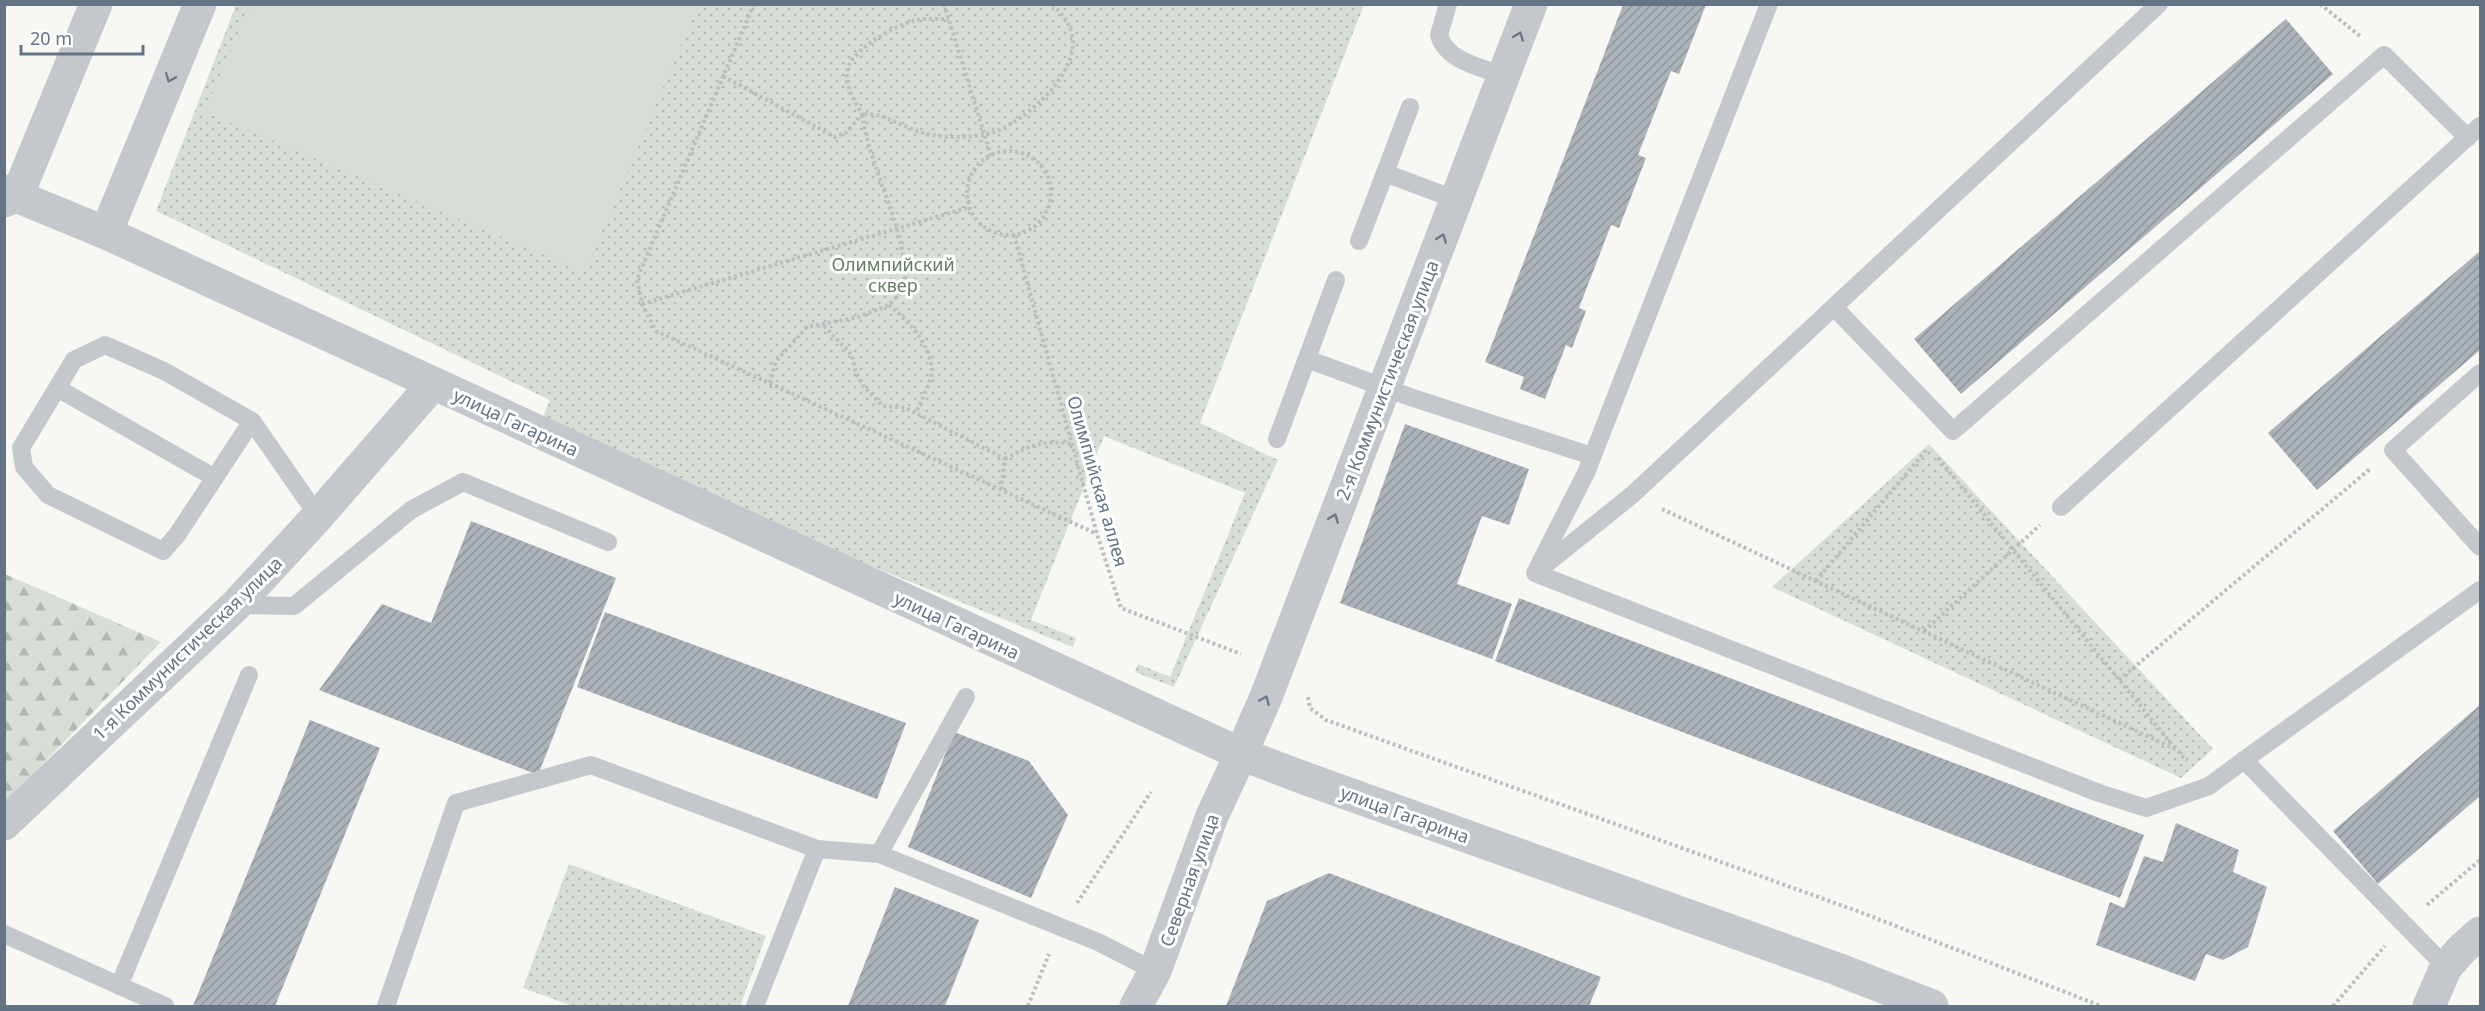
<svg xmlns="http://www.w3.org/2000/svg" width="2485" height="1011" font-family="'Noto Sans',sans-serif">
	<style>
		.grass { fill: url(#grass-dots) }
		.forest { fill: url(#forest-firs) }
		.pitch { fill: #d7ded5 }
		.building { fill: url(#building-hatch) }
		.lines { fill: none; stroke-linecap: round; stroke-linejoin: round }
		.path { stroke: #bcbec1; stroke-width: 4; stroke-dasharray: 3 3; stroke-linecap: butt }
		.service { stroke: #c4c7cb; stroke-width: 18 }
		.minor { stroke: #c4c7cb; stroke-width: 33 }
		.tertiary { stroke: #c4c7cb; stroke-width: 33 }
		.oneway { stroke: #6a7888 }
		.labels { text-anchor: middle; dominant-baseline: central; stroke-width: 6; stroke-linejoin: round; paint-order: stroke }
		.park-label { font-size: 18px; fill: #677c64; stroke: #fff }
		.street-label { font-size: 18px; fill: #657485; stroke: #fff }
	</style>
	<defs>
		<pattern id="grass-dots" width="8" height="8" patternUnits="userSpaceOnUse" patternTransform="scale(1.5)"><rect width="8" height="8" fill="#d7ded5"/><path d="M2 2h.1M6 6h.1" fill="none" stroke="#b2b9b2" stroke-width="1.8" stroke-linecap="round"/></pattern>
		<pattern id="forest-firs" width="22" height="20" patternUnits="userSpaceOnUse" patternTransform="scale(1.5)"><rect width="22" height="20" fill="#d7ded5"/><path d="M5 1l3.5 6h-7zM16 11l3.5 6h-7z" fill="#b2b9b2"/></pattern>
		<pattern id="building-hatch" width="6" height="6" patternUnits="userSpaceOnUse" patternTransform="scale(1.5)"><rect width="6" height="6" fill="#abb2b9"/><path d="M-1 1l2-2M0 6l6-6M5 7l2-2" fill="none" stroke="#8f959c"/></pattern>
	</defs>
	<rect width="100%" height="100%" fill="#f7f7f4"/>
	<!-- grass -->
	<path class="grass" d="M 236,5 L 1364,5 L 1200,423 L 1278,460 L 1174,687 L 1135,672 L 1138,664 L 1170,677 L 1245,493 L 1104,436 L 1031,620 L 1076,638 L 1073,647 L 537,432 L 550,400 L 156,211 Z
		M 1929,444 L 2213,749 L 2181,778 L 1772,587 Z
		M 569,864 L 766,936 L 740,1006 L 573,1006 L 523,988 Z"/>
	<!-- forest -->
	<path class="forest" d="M 5,574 L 161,642 L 5,803 Z"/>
	<!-- pitch -->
	<path class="pitch" d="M 250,5 L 250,4 L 698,5 L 585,272 L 205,112 Z"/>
	<!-- building -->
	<path class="building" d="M 1623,5 L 1706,5 L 1679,74 L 1671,71 L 1638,155 L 1646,158 L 1619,228 L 1611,225 L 1579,308 L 1586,311 L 1572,348 L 1566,345 L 1545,399 L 1520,389 L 1524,377 L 1485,362 Z
		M 2286,19 L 2333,74 L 1961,394 L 1914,339 Z
		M 2480,251 L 2480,350 L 2317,490 L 2268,433 Z
		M 1405,424 L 1529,469 L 1509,525 L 1482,516 L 1457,584 L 1512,604 L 1492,659 L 1340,603 Z
		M 471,521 L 616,578 L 538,775 L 319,690 L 382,604 L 431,623 Z
		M 1519,598 L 2144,835 L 2120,898 L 1495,661 Z
		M 605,612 L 906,723 L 877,799 L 577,687 Z
		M 2480,705 L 2480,796 L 2378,884 L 2333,831 Z
		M 310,720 L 380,748 L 275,1006 L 193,1006 Z
		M 954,732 L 1029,761 L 1068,815 L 1031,898 L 908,847 Z
		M 2176,823 L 2239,850 L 2233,872 L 2267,887 L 2248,947 L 2223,960 L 2206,954 L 2195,981 L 2096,945 L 2110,902 L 2124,908 L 2144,856 L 2163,862 Z
		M 1329,873 L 1601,977 L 1589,1006 L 1226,1006 L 1267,901 Z
		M 895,887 L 979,920 L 945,1006 L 848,1006 Z"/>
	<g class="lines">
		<!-- path -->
		<path class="path" d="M 754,4 L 637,279 L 642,304 L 656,331 L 1097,534
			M 944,4 L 991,156
			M 2320,4 L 2360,36
			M 723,76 L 835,137 L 847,132 L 862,114 C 855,101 845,87 847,71 C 851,49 896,25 916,20 C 926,18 939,19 949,19
			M967 193a42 42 0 1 1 84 0a42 42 0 1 1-84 0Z
			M 1014,235 L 1097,534 L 1121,608 L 1241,654
			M 642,304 L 970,207
			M 889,305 C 908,321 929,342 932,369 C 933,379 920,403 916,413
			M 824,326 L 852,355 L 856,373 L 864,387 L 883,406 L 906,408 L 1005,459 L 1001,490
			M 770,383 L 776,361 L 807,327 L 858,317 L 889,305 L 905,288 C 905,279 906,269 904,260 C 896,210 870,166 862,114 C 888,113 907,131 932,135 C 947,138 968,137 983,135 C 1019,129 1081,74 1072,35 C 1069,21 1062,14 1052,4
			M 1938,458 L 2174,747
			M 1005,459 C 1030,445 1043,440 1072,444
			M 1662,509 L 2177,750 L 2187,761
			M 1816,581 L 1928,448
			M 1924,631 L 2040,525
			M 2119,680 L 2370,469
			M 1308,697 L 1310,708 L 1326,720 L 1860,912 L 2101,1006
			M 1077,903 L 1151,792
			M 2427,905 L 2480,860
			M 1028,1006 L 1049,954
			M 2333,1006 L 2385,946"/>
		<!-- service -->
		<path class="service" d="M 1448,4 L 1439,35 C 1446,61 1481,67 1504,76
			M 1385,173 L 1410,107
			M 1359,241 L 1385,173 L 1457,200
			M 1834,307 L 1953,431 L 2384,55 L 2468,138
			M 1307,359 L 1410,397 L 1592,456
			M 2480,373 L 2393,450 L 2480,547
			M 57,388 L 215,478
			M 252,421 L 177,535 L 163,551 L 48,495 L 24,467 L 21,448 L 74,360 L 105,345 L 164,371 L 252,421 L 318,516
			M 1277,439 L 1336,280
			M 2061,507 L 2480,126
			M 1538,567 L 1586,473 L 1769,4
			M 1535,573 L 2099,793 L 2146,808 L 2209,786 L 2244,760 L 2446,967
			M 1535,573 L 1632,495 L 2159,4
			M 236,605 L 294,606 L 411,510 L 463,482 L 608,542
			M 2244,760 L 2480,590
			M 879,854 L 1098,942 L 1155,971
			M 4,934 L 165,1006
			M 119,986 L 249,675
			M 386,1006 L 456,803 L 591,765 L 817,849
			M 755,1006 L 817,849 L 879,854 L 966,697"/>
		<!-- minor -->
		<path class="minor" d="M 4,201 L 17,196 L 96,4
			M 4,824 L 236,605 L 318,516 L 433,384
			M 1136,1006 L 1155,971 L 1212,816 L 1241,754
			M 2429,1006 L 2446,967 L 2462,949 L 2480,933"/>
		<!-- tertiary -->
		<path class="tertiary" d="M 4,191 L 106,233 L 1241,754 L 1304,778 L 1837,969 L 1932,1006
			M 106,233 L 200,4
			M 1241,754 L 1266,697 L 1531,4"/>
	</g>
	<!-- one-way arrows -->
	<defs><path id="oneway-chevron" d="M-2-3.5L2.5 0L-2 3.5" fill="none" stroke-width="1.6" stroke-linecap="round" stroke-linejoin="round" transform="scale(1.5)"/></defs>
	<g class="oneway">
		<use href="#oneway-chevron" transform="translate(1519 36) rotate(-69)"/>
		<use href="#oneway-chevron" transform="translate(170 78) rotate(112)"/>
		<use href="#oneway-chevron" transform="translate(1442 238) rotate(-69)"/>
		<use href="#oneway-chevron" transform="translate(1334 518) rotate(-69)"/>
		<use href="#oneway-chevron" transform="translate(1265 700) rotate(-67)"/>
	</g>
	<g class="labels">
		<!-- park labels -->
		<g class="park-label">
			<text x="893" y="264">Олимпийский<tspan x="893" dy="21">сквер</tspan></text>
		</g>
		<!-- street labels -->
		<g class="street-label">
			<text transform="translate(1387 380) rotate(-69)">2-я Коммунистическая улица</text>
			<text transform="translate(516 422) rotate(25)">улица Гагарина</text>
			<text transform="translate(1098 481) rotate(74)">Олимпийская аллея</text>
			<text transform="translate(957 625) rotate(25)">улица Гагарина</text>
			<text transform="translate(187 648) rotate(-44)">1-я Коммунистическая улица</text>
			<text transform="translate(1405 814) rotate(20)">улица Гагарина</text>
			<text transform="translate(1189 880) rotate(-70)">Северная улица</text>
		</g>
	</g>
	<!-- border -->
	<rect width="2485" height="1011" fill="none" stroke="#657485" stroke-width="12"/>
	<!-- scale -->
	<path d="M21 45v9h122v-9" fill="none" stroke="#657485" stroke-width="3"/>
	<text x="30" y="45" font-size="18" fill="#657485" stroke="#ffffff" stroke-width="4.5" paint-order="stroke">20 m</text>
</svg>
